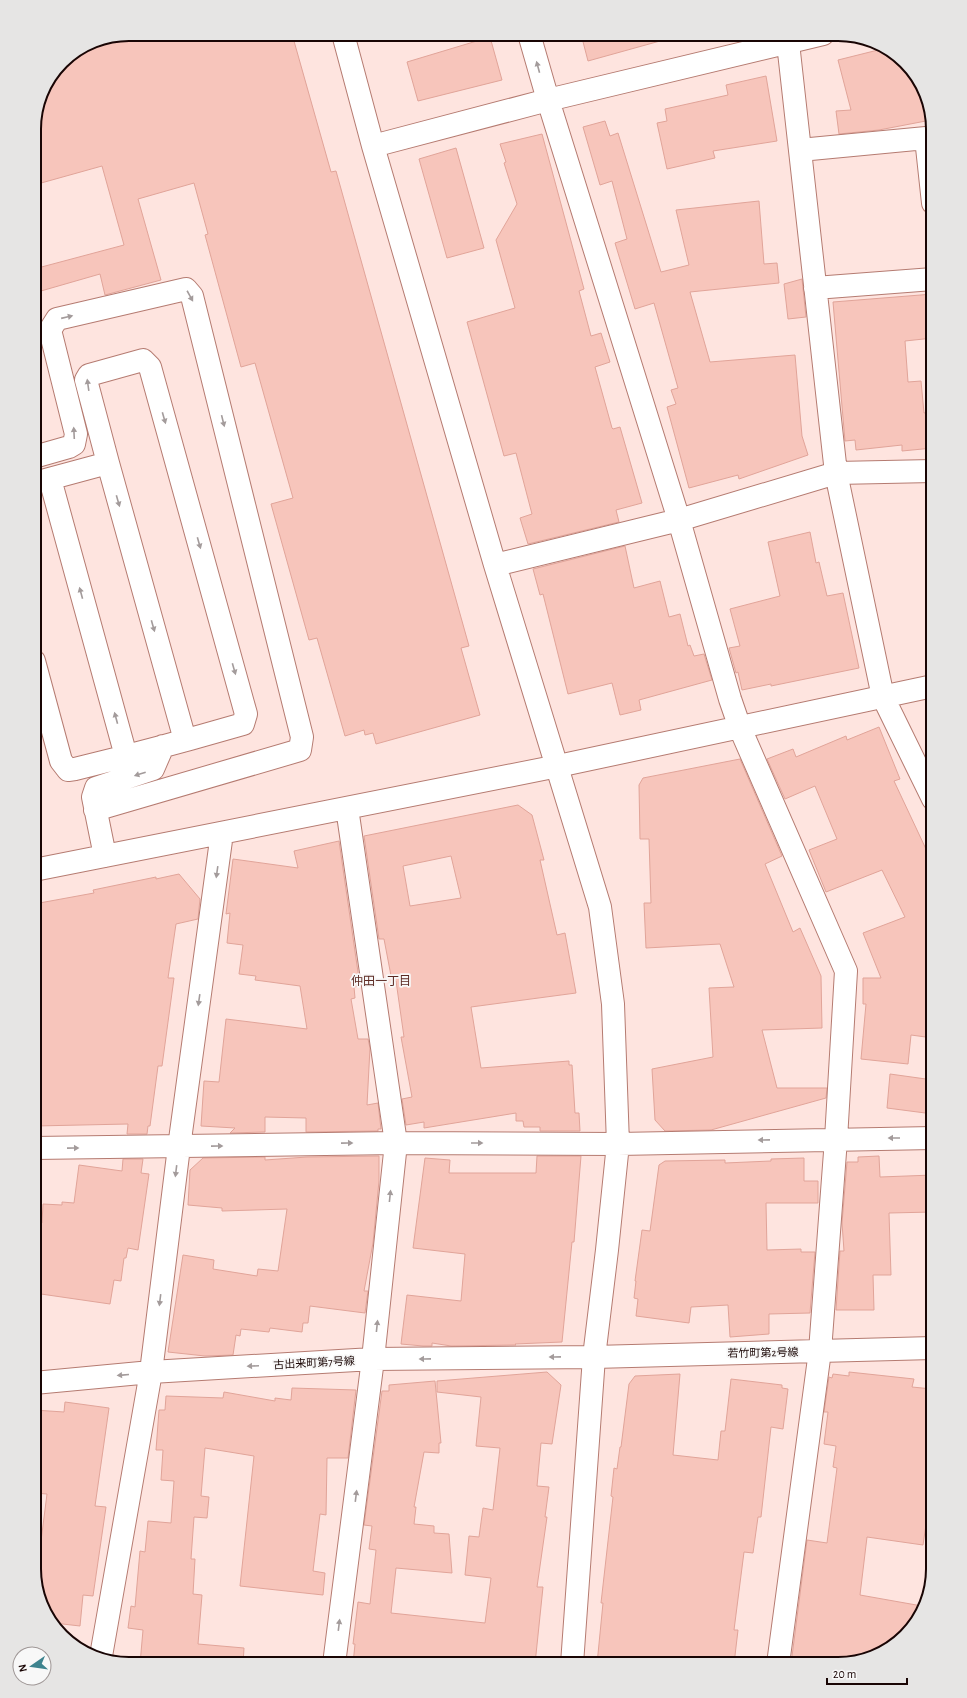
<svg xmlns="http://www.w3.org/2000/svg" width="967" height="1698" font-family="'Alegreya Sans','Noto Sans JP',sans-serif">
	<style>
		.building { fill: #f7c5bb; stroke: #e1a499; fill-rule: evenodd }
		.lines { fill: none; stroke-linecap: round; stroke-linejoin: round }
		.minor-casing { stroke: #b57b71; stroke-width: 24 }
		.minor { stroke: #fff; stroke-width: 22 }
		.oneway { fill: #a39b9b }
		.labels { text-anchor: middle; dominant-baseline: central; stroke-width: 3.5; stroke-linejoin: round; paint-order: stroke }
		.street-label { font-size: 11px; fill: #190504; stroke: #f8f8f8 }
		.neighbourhood-label { font-size: 12px; fill: #5b2922; stroke: #f8f8f8 }
		.rim { fill: none; stroke: #190504; stroke-width: 2 }
	</style>
	<rect width="100%" height="100%" fill="#fee4df"/>
	<!-- building -->
	<path class="building" d="M 130,34 L 292,34 L 331,172 L 336,171 L 469,646 L 461,648 L 480,715 L 376,744 L 373,733 L 365,735 L 364,730 L 345,736 L 317,638 L 309,640 L 271,504 L 293,498 L 255,363 L 241,367 L 205,235 L 208,234 L 194,183 L 138,199 L 161,280 L 105,295 L 100,274 L 34,293 L 34,269 L 124,245 L 102,166 L 34,185 L 34,123 L 41,93 L 62,62 L 93,41 Z
		M 581,34 L 659,34 L 660,41 L 588,61 Z
		M 490,37 L 502,80 L 418,101 L 407,62 Z
		M 886,48 L 891,50 L 923,87 L 931,120 L 879,130 L 839,134 L 836,111 L 851,110 L 838,60 Z
		M 766,76 L 777,141 L 713,151 L 715,158 L 667,169 L 657,123 L 667,121 L 665,109 L 728,95 L 726,85 Z
		M 605,121 L 610,136 L 618,133 L 661,272 L 689,265 L 676,210 L 759,201 L 764,264 L 777,263 L 779,283 L 690,292 L 710,362 L 795,355 L 802,436 L 808,455 L 739,479 L 738,475 L 689,488 L 667,407 L 676,404 L 671,390 L 678,388 L 654,303 L 635,309 L 615,243 L 627,239 L 612,181 L 600,185 L 583,127 Z
		M 542,134 L 584,289 L 579,291 L 591,336 L 601,333 L 610,362 L 595,367 L 612,428 L 613,429 L 620,427 L 642,503 L 616,510 L 619,522 L 528,544 L 520,518 L 532,514 L 516,453 L 504,456 L 467,322 L 515,308 L 496,240 L 517,204 L 504,163 L 506,162 L 500,144 Z
		M 456,148 L 484,248 L 447,258 L 419,159 Z
		M 802,279 L 806,317 L 788,319 L 784,284 Z
		M 933,294 L 933,338 L 905,341 L 908,382 L 921,381 L 924,413 L 929,412 L 933,448 L 902,451 L 902,445 L 856,450 L 855,440 L 845,441 L 833,302 Z
		M 810,532 L 816,563 L 819,562 L 827,596 L 843,593 L 859,668 L 771,686 L 771,684 L 742,690 L 738,672 L 736,673 L 729,648 L 740,646 L 730,609 L 780,596 L 768,542 Z
		M 625,546 L 634,588 L 660,581 L 669,617 L 680,614 L 688,646 L 690,645 L 694,656 L 704,654 L 712,680 L 639,700 L 641,710 L 620,715 L 612,683 L 568,694 L 543,594 L 540,595 L 533,569 Z
		M 879,727 L 900,779 L 894,781 L 933,864 L 933,1038 L 911,1035 L 908,1064 L 861,1059 L 866,1004 L 863,1004 L 863,978 L 881,978 L 863,933 L 905,917 L 882,870 L 826,892 L 809,850 L 837,839 L 815,786 L 785,799 L 767,759 L 793,749 L 796,757 L 846,736 L 847,740 Z
		M 740,759 L 782,856 L 765,864 L 793,932 L 800,928 L 821,976 L 822,1028 L 762,1030 L 777,1088 L 827,1088 L 826,1098 L 711,1130 L 665,1131 L 655,1120 L 652,1069 L 713,1057 L 709,988 L 734,987 L 720,944 L 646,948 L 644,903 L 651,903 L 649,839 L 640,839 L 639,785 L 643,778 Z
		M 518,805 L 532,815 L 544,860 L 540,860 L 557,935 L 565,933 L 576,993 L 471,1007 L 481,1068 L 569,1061 L 569,1065 L 572,1065 L 575,1113 L 579,1113 L 580,1131 L 540,1131 L 540,1127 L 524,1127 L 523,1121 L 516,1121 L 516,1113 L 424,1128 L 424,1122 L 406,1125 L 402,1099 L 412,1097 L 401,1037 L 404,1037 L 396,981 L 392,981 L 384,939 L 379,939 L 364,836 ZM 451,856 L 461,898 L 410,906 L 403,866 Z
		M 339,841 L 360,986 L 354,987 L 355,998 L 351,999 L 358,1039 L 368,1039 L 370,1048 L 367,1105 L 378,1103 L 381,1129 L 378,1129 L 378,1131 L 306,1132 L 306,1118 L 265,1117 L 265,1132 L 230,1133 L 235,1128 L 201,1126 L 204,1081 L 219,1082 L 226,1019 L 307,1029 L 300,986 L 255,980 L 256,976 L 239,974 L 243,945 L 227,943 L 230,913 L 226,914 L 233,859 L 298,868 L 294,851 Z
		M 179,874 L 200,899 L 198,919 L 176,924 L 168,978 L 174,978 L 162,1066 L 158,1066 L 150,1126 L 148,1126 L 147,1134 L 127,1134 L 128,1124 L 35,1126 L 37,1108 L 34,1107 L 34,904 L 94,893 L 93,890 L 156,877 L 156,879 Z
		M 890,1074 L 933,1080 L 933,1114 L 887,1108 Z
		M 379,1156 L 379,1181 L 373,1243 L 364,1291 L 368,1291 L 365,1313 L 310,1306 L 308,1323 L 303,1323 L 302,1332 L 270,1328 L 269,1332 L 241,1329 L 240,1336 L 236,1335 L 233,1355 L 205,1356 L 168,1352 L 183,1255 L 214,1260 L 213,1269 L 257,1276 L 258,1269 L 278,1271 L 287,1209 L 222,1211 L 222,1208 L 188,1205 L 190,1170 L 203,1158 L 265,1157 L 265,1160 L 307,1157 Z
		M 537,1156 L 581,1156 L 574,1242 L 572,1242 L 562,1342 L 515,1344 L 516,1345 L 451,1346 L 432,1343 L 432,1346 L 423,1346 L 401,1344 L 407,1295 L 461,1301 L 465,1254 L 413,1248 L 425,1158 L 450,1160 L 449,1173 L 536,1173 Z
		M 879,1156 L 880,1177 L 933,1175 L 933,1212 L 889,1213 L 891,1275 L 873,1275 L 874,1310 L 836,1310 L 840,1251 L 844,1251 L 842,1223 L 847,1162 L 858,1162 L 858,1157 Z
		M 804,1158 L 804,1181 L 818,1181 L 818,1203 L 766,1203 L 767,1250 L 801,1249 L 801,1252 L 815,1252 L 810,1313 L 769,1314 L 769,1334 L 730,1337 L 728,1305 L 691,1307 L 689,1323 L 636,1316 L 638,1299 L 634,1298 L 636,1281 L 635,1281 L 642,1230 L 650,1231 L 659,1165 L 665,1161 L 725,1160 L 725,1163 L 771,1161 L 771,1159 Z
		M 123,1159 L 143,1159 L 141,1173 L 149,1174 L 138,1250 L 128,1248 L 126,1258 L 124,1258 L 121,1281 L 114,1280 L 110,1304 L 34,1293 L 34,1223 L 42,1223 L 43,1204 L 62,1205 L 62,1202 L 74,1203 L 79,1165 L 122,1171 Z
		M 547,1372 L 561,1385 L 552,1444 L 541,1443 L 537,1486 L 549,1487 L 545,1517 L 547,1517 L 537,1587 L 543,1587 L 535,1664 L 353,1664 L 355,1644 L 353,1644 L 358,1602 L 370,1604 L 376,1550 L 369,1549 L 372,1526 L 364,1525 L 382,1391 L 389,1391 L 389,1385 L 435,1381 L 441,1443 L 439,1443 L 439,1453 L 424,1452 L 414,1507 L 416,1507 L 414,1524 L 434,1526 L 434,1533 L 449,1534 L 452,1573 L 396,1568 L 391,1613 L 485,1623 L 491,1578 L 465,1575 L 469,1536 L 479,1537 L 483,1508 L 493,1510 L 500,1448 L 476,1446 L 481,1397 L 437,1392 L 437,1381 Z
		M 849,1372 L 914,1379 L 912,1387 L 932,1389 L 929,1420 L 933,1421 L 931,1439 L 933,1440 L 933,1477 L 923,1545 L 867,1537 L 860,1595 L 922,1606 L 917,1621 L 880,1654 L 838,1664 L 791,1664 L 807,1540 L 827,1543 L 837,1468 L 833,1467 L 836,1446 L 824,1444 L 828,1412 L 824,1412 L 829,1377 L 832,1378 L 833,1374 L 849,1376 Z
		M 680,1374 L 673,1455 L 718,1460 L 721,1431 L 725,1431 L 731,1379 L 782,1385 L 782,1388 L 788,1389 L 783,1429 L 771,1427 L 761,1517 L 758,1517 L 753,1553 L 744,1552 L 734,1630 L 738,1630 L 734,1664 L 597,1664 L 603,1603 L 601,1603 L 613,1497 L 611,1496 L 614,1468 L 617,1469 L 620,1447 L 621,1447 L 629,1384 L 635,1376 Z
		M 292,1388 L 356,1390 L 348,1458 L 327,1458 L 326,1515 L 320,1514 L 313,1571 L 325,1573 L 323,1595 L 240,1586 L 254,1456 L 205,1448 L 201,1496 L 209,1497 L 207,1518 L 194,1517 L 191,1559 L 195,1559 L 193,1594 L 202,1595 L 198,1644 L 244,1648 L 243,1664 L 140,1664 L 143,1630 L 128,1628 L 131,1606 L 135,1607 L 140,1551 L 145,1552 L 148,1521 L 171,1523 L 174,1481 L 161,1480 L 163,1450 L 156,1450 L 159,1410 L 165,1410 L 166,1396 L 223,1398 L 224,1392 L 275,1401 L 275,1398 L 291,1400 Z
		M 65,1402 L 109,1408 L 95,1506 L 106,1507 L 93,1596 L 83,1595 L 80,1626 L 54,1623 L 44,1611 L 34,1568 L 34,1548 L 40,1549 L 47,1494 L 34,1493 L 34,1410 L 64,1412 Z"/>
	<g class="lines">
		<defs>
			<path id="minor" d="M 343,34 L 373,146 L 495,565 L 600,907 L 613,1004 L 618,1144 L 607,1250 L 594,1357 L 572,1664
				M 529,34 L 548,100 L 679,520 L 730,699 L 740,728 L 846,971 L 836,1139 L 820,1351 L 778,1664
				M 787,34 L 836,473 L 883,697 L 933,799
				M 373,146 L 548,100 L 823,34
				M 800,150 L 926,138 L 933,203
				M 815,288 L 933,279
				M 34,457 L 69,447 L 74,444 L 76,434 L 50,330 L 57,319 L 186,289 L 192,296 L 302,737 L 300,750 L 95,810
				M 50,479 L 126,756
				M 34,483 L 108,463
				M 495,565 L 679,520 L 836,473 L 933,471
				M 34,661 L 61,761 L 68,770 L 75,769 C 132,755 188,740 243,724 L 246,714 L 150,367 L 143,360 L 89,375 L 86,380 L 108,463 L 185,740
				M 105,856 L 93,797 L 96,788 L 153,769 L 163,746
				M 34,870 L 558,766 L 933,686
				M 34,1148 L 396,1143 L 618,1144 L 933,1138
				M 34,1383 L 151,1372 L 373,1359 L 594,1357 L 933,1348
				M 101,1656 L 151,1372 L 179,1147 L 222,833
				M 334,1664 L 373,1359 L 396,1143 L 347,808"/>
		</defs>
		<!-- minor casing -->
		<use href="#minor" class="minor-casing"/>
		<!-- minor -->
		<use href="#minor" class="minor"/>
	</g>
	<!-- one-way arrows -->
	<defs><path id="oneway-solid" d="M-6-.8H1V-3.2L6.5 0L1 3.2V.8H-6Z"/></defs>
	<g class="oneway">
		<use href="#oneway-solid" transform="translate(538 67) rotate(-105)"/>
		<use href="#oneway-solid" transform="translate(190 296) rotate(61)"/>
		<use href="#oneway-solid" transform="translate(67 317) rotate(-13)"/>
		<use href="#oneway-solid" transform="translate(88 385) rotate(-98)"/>
		<use href="#oneway-solid" transform="translate(164 418) rotate(74)"/>
		<use href="#oneway-solid" transform="translate(223 421) rotate(76)"/>
		<use href="#oneway-solid" transform="translate(74 433) rotate(-93)"/>
		<use href="#oneway-solid" transform="translate(118 501) rotate(74)"/>
		<use href="#oneway-solid" transform="translate(199 543) rotate(74)"/>
		<use href="#oneway-solid" transform="translate(81 593) rotate(-105)"/>
		<use href="#oneway-solid" transform="translate(153 626) rotate(74)"/>
		<use href="#oneway-solid" transform="translate(234 669) rotate(74)"/>
		<use href="#oneway-solid" transform="translate(116 718) rotate(-105)"/>
		<use href="#oneway-solid" transform="translate(140 774) rotate(162)"/>
		<use href="#oneway-solid" transform="translate(217 872) rotate(98)"/>
		<use href="#oneway-solid" transform="translate(199 1000) rotate(98)"/>
		<use href="#oneway-solid" transform="translate(894 1138) rotate(180)"/>
		<use href="#oneway-solid" transform="translate(764 1140) rotate(179)"/>
		<use href="#oneway-solid" transform="translate(347 1143) rotate(-1)"/>
		<use href="#oneway-solid" transform="translate(477 1143)"/>
		<use href="#oneway-solid" transform="translate(217 1146) rotate(-1)"/>
		<use href="#oneway-solid" transform="translate(73 1148) rotate(-1)"/>
		<use href="#oneway-solid" transform="translate(176 1171) rotate(97)"/>
		<use href="#oneway-solid" transform="translate(390 1196) rotate(-84)"/>
		<use href="#oneway-solid" transform="translate(160 1300) rotate(97)"/>
		<use href="#oneway-solid" transform="translate(377 1326) rotate(-84)"/>
		<use href="#oneway-solid" transform="translate(555 1357) rotate(179)"/>
		<use href="#oneway-solid" transform="translate(425 1359) rotate(179)"/>
		<use href="#oneway-solid" transform="translate(253 1366) rotate(177)"/>
		<use href="#oneway-solid" transform="translate(123 1375) rotate(175)"/>
		<use href="#oneway-solid" transform="translate(356 1496) rotate(-83)"/>
		<use href="#oneway-solid" transform="translate(339 1625) rotate(-83)"/>
	</g>
	<g class="labels">
		<!-- street labels -->
		<g class="street-label">
			<text transform="translate(763 1353) rotate(-1)">若竹町第2号線</text>
			<text transform="translate(314 1363) rotate(-3)">古出来町第7号線</text>
		</g>
		<!-- neighbourhood labels -->
		<g class="neighbourhood-label">
			<text x="381" y="981">仲田一丁目</text>
		</g>
	</g>
	<!-- crop -->
	<path d="M0 0H967V1698H0ZM129 41H838A88 88 0 0 1 926 129V1569A88 88 0 0 1 838 1657H129A88 88 0 0 1 41 1569V129A88 88 0 0 1 129 41Z" fill="#e6e5e4" fill-rule="evenodd"/>
	<path class="rim" d="M129 41H838A88 88 0 0 1 926 129V1569A88 88 0 0 1 838 1657H129A88 88 0 0 1 41 1569V129A88 88 0 0 1 129 41Z"/>
	<!-- north arrow -->
	<g transform="translate(32 1666) rotate(257)"><circle r="19" fill="#f8f8f8" stroke="#9f9796"/>
	<path d="M0-3L7 15L0 10L-7 15Z" fill="#3d838e"/>
	<text y="-6" font-size="11" font-weight="bold" text-anchor="middle" fill="#190504">N</text>
	</g>
	<!-- scale -->
	<path d="M827 1678v6h80v-6" fill="none" stroke="#190504" stroke-width="2"/>
	<text x="833" y="1678" font-size="12" fill="#190504" stroke="#f8f8f8" stroke-width="3" paint-order="stroke">20 m</text>
</svg>
